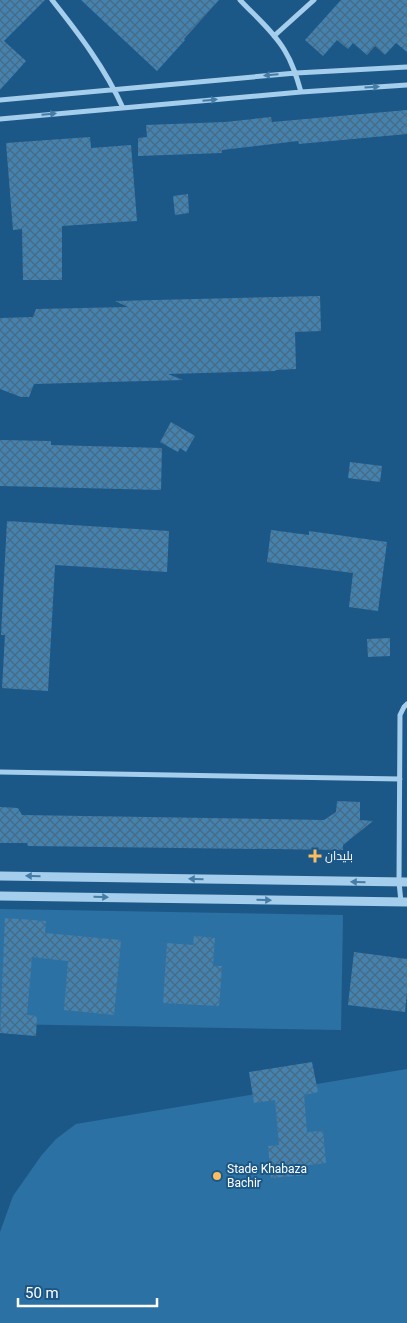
<svg xmlns="http://www.w3.org/2000/svg" width="407" height="1323" font-family="Roboto,Cairo,sans-serif">
	<style>
		.pitch { fill: #2c71a4 }
		.building { fill: url(#building-cross-hatch) }
		.lines { fill: none; stroke-linecap: round; stroke-linejoin: round }
		.minor { stroke: #a5cdec; stroke-width: 5 }
		.tertiary { stroke: #a5cdec; stroke-width: 9 }
		.oneway { fill: #457ba5 }
		.poi-dot { fill: #fcbd62; stroke: #1c5887; stroke-width: 2 }
		.labels { text-anchor: middle; dominant-baseline: central; stroke-width: 4; stroke-linejoin: round; paint-order: stroke }
		.poi-label { font-size: 12px; fill: #fff; stroke: #1c5887; text-anchor: start }
	</style>
	<defs>
		<pattern id="building-cross-hatch" width="8" height="8" patternUnits="userSpaceOnUse" patternTransform="scale(1.25)"><rect width="8" height="8" fill="#4482b0"/><path d="M0 0l8 8M0 8l8-8" fill="none" stroke="#486a83"/></pattern>
	</defs>
	<rect width="100%" height="100%" fill="#1c5887"/>
	<!-- pitch -->
	<path class="pitch" d="M 0,909 L 343,915 L 341,1030 L 0,1024 Z
		M 407,1069 L 407,1323 L 0,1323 L 0,1232 L 13,1196 L 41,1156 L 56,1139 L 76,1124 Z"/>
	<!-- building -->
	<path class="building" d="M 0,0 L 45,0 L 4,41 L 26,61 L 0,90 Z
		M 81,0 L 219,0 L 184,39 L 185,40 L 157,71 Z
		M 341,0 L 407,0 L 407,52 L 396,43 L 385,55 L 375,46 L 367,55 L 353,43 L 348,49 L 337,40 L 323,56 L 305,40 Z
		M 407,110 L 407,134 L 299,144 L 298,141 L 222,150 L 222,153 L 138,156 L 138,138 L 147,137 L 146,125 L 225,122 L 271,117 L 272,122 Z
		M 90,137 L 91,148 L 131,145 L 137,221 L 62,226 L 62,280 L 23,280 L 22,229 L 13,230 L 6,143 Z
		M 188,194 L 189,213 L 175,215 L 173,196 Z
		M 320,296 L 321,331 L 295,332 L 296,369 L 276,370 L 275,371 L 168,374 L 183,380 L 34,384 L 29,397 L 21,397 L 0,389 L 0,318 L 33,317 L 36,309 L 128,307 L 115,301 Z
		M 171,422 L 195,436 L 186,452 L 180,448 L 178,452 L 160,442 Z
		M 0,440 L 51,441 L 51,445 L 162,448 L 161,490 L 0,486 Z
		M 350,462 L 382,466 L 380,482 L 348,478 Z
		M 7,521 L 169,531 L 167,572 L 55,565 L 48,691 L 2,688 L 5,635 L 1,635 Z
		M 271,530 L 309,535 L 309,531 L 387,542 L 378,611 L 349,607 L 353,573 L 267,562 Z
		M 390,638 L 390,656 L 368,657 L 367,639 Z
		M 337,801 L 360,802 L 360,820 L 373,821 L 343,845 L 343,850 L 28,846 L 27,843 L 0,843 L 0,807 L 18,808 L 22,815 L 324,820 L 336,812 Z
		M 5,918 L 46,921 L 45,933 L 121,940 L 114,1015 L 64,1010 L 68,961 L 32,957 L 27,1015 L 37,1016 L 36,1036 L 0,1033 Z
		M 194,936 L 215,938 L 213,966 L 222,966 L 219,1006 L 163,1003 L 167,943 L 193,945 Z
		M 354,952 L 407,959 L 407,993 L 405,1012 L 348,1005 Z
		M 312,1062 L 318,1092 L 304,1095 L 307,1132 L 323,1131 L 326,1163 L 308,1165 L 308,1175 L 271,1178 L 268,1146 L 279,1145 L 275,1100 L 254,1103 L 249,1072 Z"/>
	<g class="lines">
		<!-- minor -->
		<path class="minor" d="M 52,0 C 79,34 105,68 123,108
			M 240,0 C 255,16 274,32 285,51 C 293,64 297,78 301,92
			M 274,36 L 314,0
			M 0,100 L 296,73 L 407,67
			M 0,119 L 301,92 L 407,85
			M 0,772 L 400,779
			M 401,902 L 399,882 L 400,715 L 404,707 L 407,704"/>
		<!-- tertiary -->
		<path class="tertiary" d="M 0,876 L 407,882
			M 0,896 L 407,902"/>
	</g>
	<!-- one-way arrows -->
	<defs><path id="oneway-solid" d="M-6-.8H1V-3.2L6.5 0L1 3.2V.8H-6Z" transform="scale(1.25)"/></defs>
	<g class="oneway">
		<use href="#oneway-solid" transform="translate(271 75) rotate(175)"/>
		<use href="#oneway-solid" transform="translate(372 87) rotate(-4)"/>
		<use href="#oneway-solid" transform="translate(210 100) rotate(-5)"/>
		<use href="#oneway-solid" transform="translate(49 114) rotate(-5)"/>
		<use href="#oneway-solid" transform="translate(33 876) rotate(-179)"/>
		<use href="#oneway-solid" transform="translate(196 879) rotate(-179)"/>
		<use href="#oneway-solid" transform="translate(358 882) rotate(-179)"/>
		<use href="#oneway-solid" transform="translate(101 897) rotate(1)"/>
		<use href="#oneway-solid" transform="translate(264 900) rotate(1)"/>
	</g>
	<!-- markers -->
	<g class="poi-dot">
		<path d="M312.5 848.5h5v5h5v5h-5v5h-5v-5h-5v-5h5z"/>
		<circle cx="217" cy="1176" r="5"/>
	</g>
	<g class="labels">
		<!-- poi labels -->
		<g class="poi-label">
			<text x="325" y="856">بليدان</text>
			<text x="227" y="1169">Stade Khabaza<tspan x="227" dy="14">Bachir</tspan></text>
		</g>
	</g>
	<!-- scale -->
	<path d="M18 1298v8h139v-8" fill="none" stroke="#ffffff" stroke-width="2.5"/>
	<text x="25" y="1298" font-size="15" fill="#ffffff" stroke="#1c5887" stroke-width="4" paint-order="stroke">50 m</text>
</svg>
